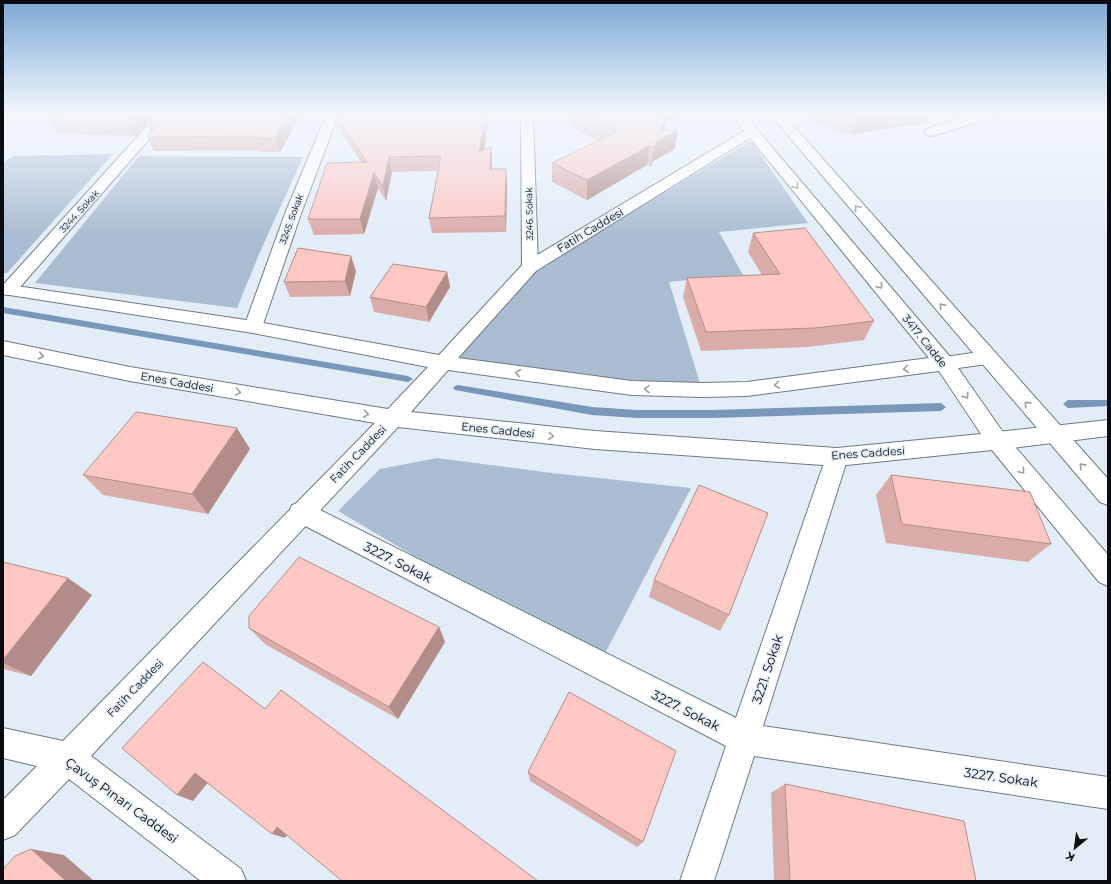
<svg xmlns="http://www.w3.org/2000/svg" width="1111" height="884" font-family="Montserrat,sans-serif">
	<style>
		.green { fill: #a9bcd2 }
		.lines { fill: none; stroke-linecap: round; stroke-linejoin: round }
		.stream { fill: #7997b9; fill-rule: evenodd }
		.street-casing { stroke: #707984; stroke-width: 2 }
		.secondary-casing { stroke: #707984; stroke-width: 2 }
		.street { fill: #fff; fill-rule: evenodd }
		.secondary { fill: #fff; fill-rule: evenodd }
		.wall { fill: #daaca9 }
		.shaded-wall { fill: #b18c89 }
		.building { fill: #fdc8c4; stroke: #b18c89 }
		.oneway { stroke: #9d9ea0 }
		.labels { text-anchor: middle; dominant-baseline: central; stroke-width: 3; stroke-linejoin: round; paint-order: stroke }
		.far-street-label { font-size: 9px; fill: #090d11; stroke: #e2edf8 }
		.street-label { font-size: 11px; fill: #090d11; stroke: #e2edf8 }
		.near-street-label { font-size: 13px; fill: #090d11; stroke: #e2edf8 }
	</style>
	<rect width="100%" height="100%" fill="#e2edf8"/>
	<!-- green -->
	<path class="green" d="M 751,141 L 808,223 L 719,232 L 743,275 L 669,282 L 702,390 L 457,358 L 538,268 Z
		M 113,154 L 7,273 L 3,273 L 3,163 L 13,156 Z
		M 139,156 L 303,157 L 260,252 L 237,308 L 35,283 Z
		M 437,458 L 552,473 L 691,488 L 599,665 L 338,511 L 380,469 Z"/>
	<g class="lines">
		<!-- stream -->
		<path class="stream" d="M 3,307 L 408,376 L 413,379 L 408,382 L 3,313 Z
			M 458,385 L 592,407 L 637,410 L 712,410 L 941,403 L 946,407 L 941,411 L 712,418 L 637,418 L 592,415 L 455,390 L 453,388 L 455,386 Z
			M 1068,400 L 1108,400 L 1108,406 L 1068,408 L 1063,404 Z"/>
		<defs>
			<path id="street" d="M 159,113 L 172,113 L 14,294 L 8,295 L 3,294 L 3,285 Z
				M 327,113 L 339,113 L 302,211 L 262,327 L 260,331 L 253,333 L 246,331 L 244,327 L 286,211 Z
				M 521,113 L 533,113 L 538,267 L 536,271 L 530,272 L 524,271 L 522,267 Z
				M 981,113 L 1001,113 L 999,116 L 931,136 L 926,135 L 925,132 L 926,129 Z
				M 987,351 L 994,353 L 997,358 L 994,363 L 944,370 L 937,368 L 934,363 L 937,358 Z
				M 1108,420 L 1108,436 L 997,450 L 989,447 L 986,441 L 989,435 L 997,432 Z
				M 837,448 L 845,451 L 848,457 L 763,726 L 1108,777 L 1108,809 L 754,756 L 714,881 L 680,881 L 726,746 L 292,519 L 289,512 L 292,505 L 301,502 L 310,505 L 736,718 L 826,457 L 829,451 Z"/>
			<path id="secondary" d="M 730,113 L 743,113 L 951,358 L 1005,435 L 1108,555 L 1108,586 L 1099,582 L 992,450 L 837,466 L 595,449 L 398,427 L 91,756 L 241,869 L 246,881 L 201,881 L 69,779 L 15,835 L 3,840 L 3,800 L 37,766 L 3,758 L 3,728 L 63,741 L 375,423 L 130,381 L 3,355 L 3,341 L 130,367 L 388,409 L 428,367 L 253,333 L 3,294 L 3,284 L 253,321 L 439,355 L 524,263 L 744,131 ZM 750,138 L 929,358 L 747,382 L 702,383 L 632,381 L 458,358 L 536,271 ZM 448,370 L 632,395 L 702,397 L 747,396 L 939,371 L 981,434 L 837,448 L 595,431 L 411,412 Z
				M 769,113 L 782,113 L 1108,479 L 1108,505 L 1100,502 Z"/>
		</defs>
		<!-- street casing -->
		<use href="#street" class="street-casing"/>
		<!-- secondary casing -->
		<use href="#secondary" class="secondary-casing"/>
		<!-- street -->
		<use href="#street" class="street"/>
		<!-- secondary -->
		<use href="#secondary" class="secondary"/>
	</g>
	<!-- wall -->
	<path class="wall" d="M 302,113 L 280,152 L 263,152 L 259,150 L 154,151 L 147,137 L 151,132 L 147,124 L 136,136 L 58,134 L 49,120 Z
		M 333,113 L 490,113 L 484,151 L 491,147 L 492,162 L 492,169 L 507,184 L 506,232 L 432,233 L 429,218 L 438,171 L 392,172 L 386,201 L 378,188 L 364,234 L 314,235 L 308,219 L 361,162 L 336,124 Z
		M 571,113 L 678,113 L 669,123 L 667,121 L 664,130 L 675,149 L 653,161 L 651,167 L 647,165 L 587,200 L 552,182 L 552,163 L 598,141 L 571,127 Z
		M 812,113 L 930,113 L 926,123 L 851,134 L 843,133 L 809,121 Z
		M 753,233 L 874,321 L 864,340 L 807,347 L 701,351 L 683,297 L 687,278 L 762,275 L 748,252 Z
		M 356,271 L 350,296 L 290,297 L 284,282 Z
		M 447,272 L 450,287 L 429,322 L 374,312 L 370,297 Z
		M 250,449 L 208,514 L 103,495 L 83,475 Z
		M 891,475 L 1051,544 L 1028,562 L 886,543 L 876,495 Z
		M 3,562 L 92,595 L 31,676 L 3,669 Z
		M 654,580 L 729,615 L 720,631 L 649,597 Z
		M 439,627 L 445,642 L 398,719 L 265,644 L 249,628 Z
		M 528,772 L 643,842 L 637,847 L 530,781 Z
		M 785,784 L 976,881 L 774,881 L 771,793 Z"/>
	<!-- shaded-wall -->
	<path class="shaded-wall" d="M 137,113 L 157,113 L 146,122 L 147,124 L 136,136 L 128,122 Z
		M 289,113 L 302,113 L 280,152 L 275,138 Z
		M 486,113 L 490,113 L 481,167 L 479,152 Z
		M 666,113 L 668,113 L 667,121 L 661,139 L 678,130 L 675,149 L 653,161 L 651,167 L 654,148 Z
		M 670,113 L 678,113 L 669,123 Z
		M 865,113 L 930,113 L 926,123 L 851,134 L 858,114 Z
		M 649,146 L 647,165 L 587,200 L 587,180 Z
		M 491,147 L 492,162 L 491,184 L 490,169 Z
		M 389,157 L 392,172 L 386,201 L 383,186 Z
		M 506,169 L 507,184 L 506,232 L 505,216 Z
		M 374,173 L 378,188 L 364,234 L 360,219 Z
		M 351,256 L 356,271 L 350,296 L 345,281 Z
		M 447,272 L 450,287 L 429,322 L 426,307 Z
		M 237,428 L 250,449 L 208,514 L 192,494 Z
		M 68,578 L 92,595 L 31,676 L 3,663 L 3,660 Z
		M 439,627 L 445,642 L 398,719 L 389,707 Z
		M 195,773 L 210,780 L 193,801 L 177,795 Z
		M 277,827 L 289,832 L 285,838 L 272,834 Z
		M 31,849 L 64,855 L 94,881 L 66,881 Z"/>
	<!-- building -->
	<path class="building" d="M 57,113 L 137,113 L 128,122 L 49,120 Z
		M 154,113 L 289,113 L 275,138 L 258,138 L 253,136 L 147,137 L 161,123 L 146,122 Z
		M 335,113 L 486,113 L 479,152 L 491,147 L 490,169 L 506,169 L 505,216 L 429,218 L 441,156 L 389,157 L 383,186 L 374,173 L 360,219 L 308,219 L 327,163 L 367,162 Z
		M 580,113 L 666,113 L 660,130 L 678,130 L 656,142 L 654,148 L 649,146 L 587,180 L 552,163 L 618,131 Z
		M 849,113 L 865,113 L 858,114 Z
		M 805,228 L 874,321 L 815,328 L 706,332 L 687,278 L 780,274 L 753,233 Z
		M 298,248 L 351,256 L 345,281 L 284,282 Z
		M 393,264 L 447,272 L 426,307 L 370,297 Z
		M 136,412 L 237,428 L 192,494 L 83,475 Z
		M 891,475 L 1030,492 L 1051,544 L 902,524 Z
		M 699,485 L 768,513 L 729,615 L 654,580 Z
		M 299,557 L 439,627 L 389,707 L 249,628 L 249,616 Z
		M 3,562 L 68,578 L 3,660 Z
		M 203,662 L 265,709 L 281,690 L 538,881 L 342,881 L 277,827 L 272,834 L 195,773 L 177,795 L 122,748 Z
		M 569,692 L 676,751 L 643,842 L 528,772 Z
		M 785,784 L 964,821 L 976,881 L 790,881 Z
		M 31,849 L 66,881 L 3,881 L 3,869 L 15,856 Z"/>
	<!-- one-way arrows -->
	<defs><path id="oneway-chevron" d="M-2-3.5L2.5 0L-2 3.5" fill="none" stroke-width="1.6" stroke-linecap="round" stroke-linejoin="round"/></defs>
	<g class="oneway">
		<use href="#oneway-chevron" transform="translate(796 186) rotate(50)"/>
		<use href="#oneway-chevron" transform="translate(857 208) rotate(-131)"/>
		<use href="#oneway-chevron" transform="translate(880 286) rotate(50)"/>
		<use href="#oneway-chevron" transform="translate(942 306) rotate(-131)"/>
		<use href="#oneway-chevron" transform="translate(41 356) rotate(12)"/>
		<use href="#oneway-chevron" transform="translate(906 369) rotate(173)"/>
		<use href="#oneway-chevron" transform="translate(518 373) rotate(-172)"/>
		<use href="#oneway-chevron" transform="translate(777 385) rotate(173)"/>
		<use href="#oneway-chevron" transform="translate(647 389) rotate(-178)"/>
		<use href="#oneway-chevron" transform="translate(238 392) rotate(10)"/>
		<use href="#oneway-chevron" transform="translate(966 396) rotate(56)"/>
		<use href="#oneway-chevron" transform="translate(1027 404) rotate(-131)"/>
		<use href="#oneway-chevron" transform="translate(366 414) rotate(10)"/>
		<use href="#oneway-chevron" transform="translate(551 436) rotate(6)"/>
		<use href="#oneway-chevron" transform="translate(1082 466) rotate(-132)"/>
		<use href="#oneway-chevron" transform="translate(1022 471) rotate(50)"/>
	</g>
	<!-- sky -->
	<linearGradient id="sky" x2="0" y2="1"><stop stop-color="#7ba8d5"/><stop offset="0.48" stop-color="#f2f7fc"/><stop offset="1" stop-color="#f2f7fc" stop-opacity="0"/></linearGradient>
	<rect width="1111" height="237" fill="url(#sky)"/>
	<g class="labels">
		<!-- far-street labels -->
		<g class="far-street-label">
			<text transform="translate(79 211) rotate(-48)">3244. Sokak</text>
			<text transform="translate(529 214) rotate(-91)">3246. Sokak</text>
			<text transform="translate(291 219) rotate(-70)">3245. Sokak</text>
		</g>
		<!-- street labels -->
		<g class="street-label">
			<text transform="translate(590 230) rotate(-31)">Fatih Caddesi</text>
			<text transform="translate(925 341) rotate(51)">3417. Cadde</text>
			<text transform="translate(177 382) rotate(10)">Enes Caddesi</text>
			<text transform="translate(498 430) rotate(6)">Enes Caddesi</text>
			<text transform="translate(868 453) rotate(-4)">Enes Caddesi</text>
			<text transform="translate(358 454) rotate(-46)">Fatih Caddesi</text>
			<text transform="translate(135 688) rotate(-46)">Fatih Caddesi</text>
		</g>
		<!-- near-street labels -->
		<g class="near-street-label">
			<text transform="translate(398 562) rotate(27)">3227. Sokak</text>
			<text transform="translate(767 669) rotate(-72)">3221. Sokak</text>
			<text transform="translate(686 710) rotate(27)">3227. Sokak</text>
			<text transform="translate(1001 777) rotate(8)">3227. Sokak</text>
			<text transform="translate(122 800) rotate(36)">Çavuş Pınarı Caddesi</text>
		</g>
	</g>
	<!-- border -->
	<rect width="1111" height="884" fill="none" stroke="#090d11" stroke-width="8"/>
	<!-- north arrow -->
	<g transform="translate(1075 848) rotate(209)" stroke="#e2edf8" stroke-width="3" paint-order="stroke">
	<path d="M0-3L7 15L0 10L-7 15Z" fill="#090d11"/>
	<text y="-6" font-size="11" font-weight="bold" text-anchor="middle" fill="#090d11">K</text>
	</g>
</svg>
